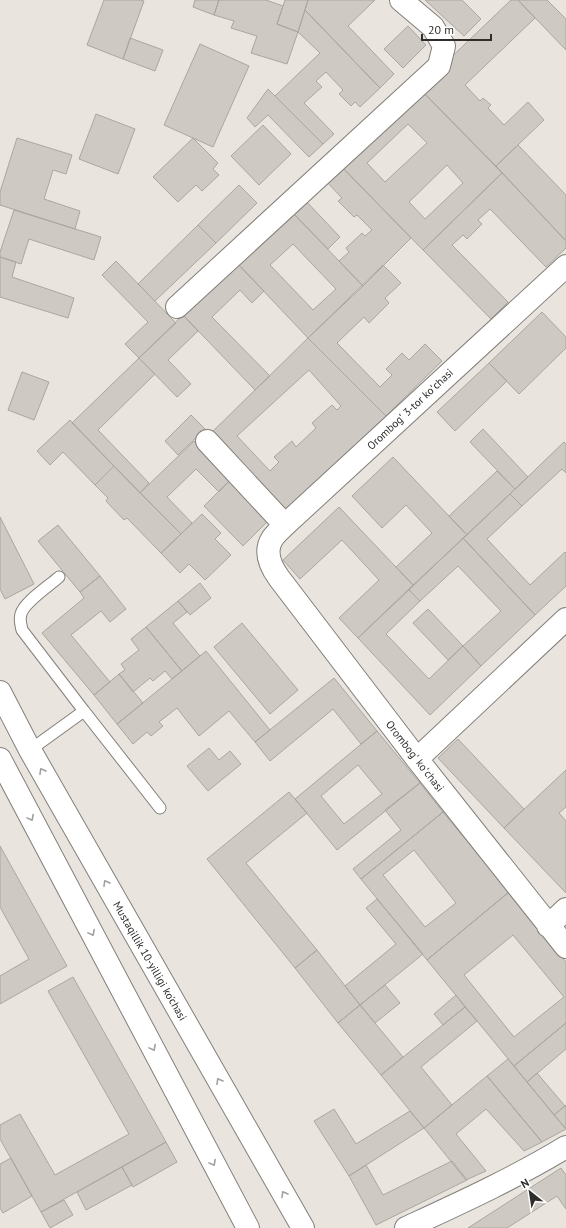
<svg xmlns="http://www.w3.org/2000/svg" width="566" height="1228" font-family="'PT Sans',sans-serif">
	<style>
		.building { fill: #cec9c3; stroke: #aaa6a0; fill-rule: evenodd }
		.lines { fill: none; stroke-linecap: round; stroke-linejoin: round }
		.service-casing { stroke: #837f7a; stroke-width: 13 }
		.minor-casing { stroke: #837f7a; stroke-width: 24 }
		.secondary-casing { stroke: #837f7a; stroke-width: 24 }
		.service { stroke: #fff; stroke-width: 11 }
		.minor { stroke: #fff; stroke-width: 22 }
		.secondary { stroke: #fff; stroke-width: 22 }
		.oneway { stroke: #a1a09f }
		.labels { text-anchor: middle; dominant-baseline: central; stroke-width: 3.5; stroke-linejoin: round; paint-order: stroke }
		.street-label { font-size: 11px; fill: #2e2d2a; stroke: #fff }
	</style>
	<rect width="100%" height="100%" fill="#e9e4de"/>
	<!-- building -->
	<path class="building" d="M 104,0 L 140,0 L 144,1 L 123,59 L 87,45 Z
		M 195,0 L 219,0 L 214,15 L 193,7 Z
		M 219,0 L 266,0 L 283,6 L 277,24 L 298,32 L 287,64 L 251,53 L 257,36 L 231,28 L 234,21 L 214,15 Z
		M 285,0 L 308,0 L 298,32 L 277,24 Z
		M 308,0 L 375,0 L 348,26 L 394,74 L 380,88 L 305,10 Z
		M 425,0 L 462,0 L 481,19 L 464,36 Z
		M 511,0 L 518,0 L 535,18 L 465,85 L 480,101 L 483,98 L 491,105 L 488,108 L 504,125 L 528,102 L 544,120 L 496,166 L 419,88 Z
		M 518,0 L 547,0 L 566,19 L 566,50 Z
		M 305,10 L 380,88 L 360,107 L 355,102 L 351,106 L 339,94 L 343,90 L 326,72 L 316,81 L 322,87 L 304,103 L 334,134 L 323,144 L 275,96 L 320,53 L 298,32 Z
		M 408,26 L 426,45 L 403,68 L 384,49 Z
		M 130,38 L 163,50 L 155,71 L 123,59 Z
		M 200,44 L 249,66 L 213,147 L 164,125 Z
		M 419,88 L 502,173 L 423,250 L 340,165 ZM 408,124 L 427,143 L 385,182 L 367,163 ZM 447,165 L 463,183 L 425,219 L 409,202 Z
		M 268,89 L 323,144 L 309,157 L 268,115 L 255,127 L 247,118 Z
		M 96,114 L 135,129 L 118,174 L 79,159 Z
		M 263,125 L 291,154 L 259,185 L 231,156 Z
		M 17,138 L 72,155 L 66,174 L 53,170 L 44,199 L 80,211 L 75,229 L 0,205 L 0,192 Z
		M 193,138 L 218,163 L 213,169 L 219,175 L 202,191 L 196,185 L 178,202 L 153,177 Z
		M 518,145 L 566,195 L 566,241 L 496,166 Z
		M 340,165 L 411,238 L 363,286 L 339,261 L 349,252 L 346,248 L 362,233 L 365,236 L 372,230 L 357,215 L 354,217 L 338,201 L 342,198 L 325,180 Z
		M 502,173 L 566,241 L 566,248 L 546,267 L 490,209 L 478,220 L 482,224 L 467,239 L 463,235 L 452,245 L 508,302 L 491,319 L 423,250 Z
		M 239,185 L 257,203 L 216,243 L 198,225 Z
		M 304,199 L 340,237 L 328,249 L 291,211 Z
		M 14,210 L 101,237 L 94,260 L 29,239 L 21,264 L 0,257 L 0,252 Z
		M 291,211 L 363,286 L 308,338 L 237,263 ZM 293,244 L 336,289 L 313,310 L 270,265 Z
		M 198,225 L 216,243 L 155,301 L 138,284 Z
		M 0,257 L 16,262 L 12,277 L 74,298 L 68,318 L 0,297 Z
		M 116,261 L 176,323 L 139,358 L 125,344 L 148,322 L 102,275 Z
		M 237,263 L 264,291 L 252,303 L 240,290 L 212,317 L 270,376 L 255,390 L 183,315 Z
		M 383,265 L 401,283 L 385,298 L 389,303 L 369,323 L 364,317 L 337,343 L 380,387 L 392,375 L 386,369 L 402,353 L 409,360 L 425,344 L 442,361 L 386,416 L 308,338 Z
		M 542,312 L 566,337 L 566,348 L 519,394 L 489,363 Z
		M 183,315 L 198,331 L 168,360 L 191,384 L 177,397 L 139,358 Z
		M 308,338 L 386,416 L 283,516 L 207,437 ZM 309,370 L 341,406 L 337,410 L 332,405 L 312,423 L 316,428 L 296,447 L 292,441 L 274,457 L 279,462 L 270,471 L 237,436 Z
		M 139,358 L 155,374 L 98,430 L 149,483 L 140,493 L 72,423 Z
		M 489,363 L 507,381 L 455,431 L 437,412 Z
		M 22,372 L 49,382 L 34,420 L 8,410 Z
		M 191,415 L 205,429 L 178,455 L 165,441 Z
		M 70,420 L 114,466 L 95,485 L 63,452 L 50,465 L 37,451 Z
		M 483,429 L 528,477 L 515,489 L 470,442 Z
		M 194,441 L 231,479 L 219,492 L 196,469 L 167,497 L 192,523 L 181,534 L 140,493 Z
		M 564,442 L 566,444 L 566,473 L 562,469 L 522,506 L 510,494 Z
		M 393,457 L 467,535 L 413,585 L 396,567 L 432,533 L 406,505 L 382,528 L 352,496 Z
		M 114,466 L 181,534 L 161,553 L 127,518 L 124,520 L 106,501 L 108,498 L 95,485 Z
		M 497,471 L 515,489 L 467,535 L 449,516 Z
		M 231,479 L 270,519 L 243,546 L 204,506 Z
		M 510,494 L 522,506 L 487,539 L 530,585 L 565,552 L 566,553 L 566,586 L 535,615 L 463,538 Z
		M 339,507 L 413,585 L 358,638 L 339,618 L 379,580 L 342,540 L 300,579 L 283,560 Z
		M 202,514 L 221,533 L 215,539 L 231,555 L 205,580 L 189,564 L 180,573 L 161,553 Z
		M 0,517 L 34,584 L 5,599 L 0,589 Z
		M 58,525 L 100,576 L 80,592 L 38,541 Z
		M 463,538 L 535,615 L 481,666 L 463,646 L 501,611 L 458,566 L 420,601 L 409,590 Z
		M 100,576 L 126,609 L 110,622 L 101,611 L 71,635 L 110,682 L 94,695 L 42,633 L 84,598 L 80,592 Z
		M 200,583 L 211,598 L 190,615 L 178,601 Z
		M 409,590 L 420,601 L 386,634 L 429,679 L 463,646 L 481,666 L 430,715 L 358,638 Z
		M 178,601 L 187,612 L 173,623 L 200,656 L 182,671 L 146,627 Z
		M 428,609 L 463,646 L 448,660 L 413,623 Z
		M 242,623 L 298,690 L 270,714 L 214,647 Z
		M 146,627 L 182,671 L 172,679 L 165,671 L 153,681 L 150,678 L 133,692 L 119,674 L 125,670 L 121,664 L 139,650 L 131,639 Z
		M 206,651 L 270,730 L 255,742 L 229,711 L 199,736 L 177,708 L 159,722 L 163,726 L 151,736 L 147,732 L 133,744 L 117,724 Z
		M 119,674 L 143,703 L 117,724 L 94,695 Z
		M 334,678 L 377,731 L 361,744 L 333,709 L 270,761 L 255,742 Z
		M 377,731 L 420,783 L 337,850 L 295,799 ZM 358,765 L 382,794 L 344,824 L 321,796 Z
		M 458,739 L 524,809 L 504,828 L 438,758 Z
		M 209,748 L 219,760 L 230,751 L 241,764 L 208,791 L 187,766 Z
		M 566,770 L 566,807 L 559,813 L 566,821 L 566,893 L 504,828 Z
		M 420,783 L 443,812 L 361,879 L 353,869 L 401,830 L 385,810 Z
		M 289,792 L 307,813 L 246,863 L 317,950 L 295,968 L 207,859 Z
		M 443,812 L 509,892 L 427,960 L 361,879 ZM 414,850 L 456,903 L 425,927 L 383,875 Z
		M 0,846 L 67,966 L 0,1004 L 0,976 L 29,959 L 0,907 Z
		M 509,892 L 566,962 L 566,1023 L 514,1066 L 427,960 ZM 513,935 L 564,997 L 514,1037 L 464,975 Z
		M 377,899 L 423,954 L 360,1005 L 345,986 L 396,944 L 366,908 Z
		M 317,950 L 360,1005 L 338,1023 L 295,968 Z
		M 73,977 L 166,1142 L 41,1212 L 0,1139 L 0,1125 L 20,1114 L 55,1175 L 129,1134 L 48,991 Z
		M 385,985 L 400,1003 L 375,1023 L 360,1005 Z
		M 456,995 L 465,1007 L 443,1025 L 434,1014 Z
		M 360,1005 L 403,1057 L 381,1075 L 338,1023 Z
		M 465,1007 L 477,1021 L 421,1067 L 452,1105 L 424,1128 L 381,1075 Z
		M 566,1023 L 566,1049 L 527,1082 L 514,1066 Z
		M 508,1059 L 527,1082 L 566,1129 L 542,1142 L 487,1076 Z
		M 537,1073 L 565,1106 L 554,1115 L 527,1082 Z
		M 487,1076 L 542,1142 L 524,1151 L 486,1109 L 456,1134 L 486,1171 L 466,1180 L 424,1128 Z
		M 566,1105 L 566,1129 L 554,1115 Z
		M 334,1109 L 356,1144 L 410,1111 L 424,1128 L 349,1176 L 314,1121 Z
		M 166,1142 L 177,1162 L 133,1187 L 122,1167 Z
		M 11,1158 L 32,1196 L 3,1213 L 0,1208 L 0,1164 Z
		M 452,1161 L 467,1180 L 376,1225 L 349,1176 L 366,1165 L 383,1195 Z
		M 122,1167 L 132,1185 L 86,1210 L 77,1192 Z
		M 561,1168 L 566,1175 L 566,1209 L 557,1196 L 507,1228 L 468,1228 Z
		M 64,1200 L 73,1215 L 50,1228 L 41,1212 Z"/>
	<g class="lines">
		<defs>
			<path id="service" d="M 84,711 L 160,808
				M 30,750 L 84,711 L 22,630 C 21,625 19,620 21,614 C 24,602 49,586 59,577"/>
			<path id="minor" d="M 566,266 L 285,525 C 281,529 275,534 272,539 C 264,552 271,567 279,578 L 417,759 L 566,947
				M 177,307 L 439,66 L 444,46 L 433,27 L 401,0
				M 207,441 L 285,525
				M 417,759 L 566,619
				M 548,926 L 566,909
				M 406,1228 C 460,1203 515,1178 566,1147"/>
			<path id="secondary" d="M 0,692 L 30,750 L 303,1228
				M 0,759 L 248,1228"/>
		</defs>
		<!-- service casing -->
		<use href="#service" class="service-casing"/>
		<!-- minor casing -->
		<use href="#minor" class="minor-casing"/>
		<!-- secondary casing -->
		<use href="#secondary" class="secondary-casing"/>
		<!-- service -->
		<use href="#service" class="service"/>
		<!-- minor -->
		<use href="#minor" class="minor"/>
		<!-- secondary -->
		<use href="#secondary" class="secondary"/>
	</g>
	<!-- one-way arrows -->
	<defs><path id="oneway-chevron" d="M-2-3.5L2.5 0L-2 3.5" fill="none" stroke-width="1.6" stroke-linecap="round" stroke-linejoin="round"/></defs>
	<g class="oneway">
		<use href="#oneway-chevron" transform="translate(42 771) rotate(-120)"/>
		<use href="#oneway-chevron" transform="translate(31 818) rotate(62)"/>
		<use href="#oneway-chevron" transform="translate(106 883) rotate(-120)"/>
		<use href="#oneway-chevron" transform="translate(92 933) rotate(62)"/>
		<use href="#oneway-chevron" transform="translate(153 1048) rotate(62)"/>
		<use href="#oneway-chevron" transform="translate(219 1081) rotate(-120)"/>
		<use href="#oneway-chevron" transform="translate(213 1163) rotate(62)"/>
		<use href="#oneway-chevron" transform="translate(284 1194) rotate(-120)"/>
	</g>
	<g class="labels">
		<!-- street labels -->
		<g class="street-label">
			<text transform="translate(410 409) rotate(-43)">Orombogʻ 3-tor koʻchasi</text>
			<text transform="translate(415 756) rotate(52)">Orombogʻ koʻchasi</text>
			<text transform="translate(150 961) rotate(60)">Mustaqillik 10-yilligi ko'chasi</text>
		</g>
	</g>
	<!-- north arrow -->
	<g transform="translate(530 1192) rotate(330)" stroke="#ffffff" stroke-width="3" paint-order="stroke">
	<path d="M0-3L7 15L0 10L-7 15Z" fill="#2e2d2a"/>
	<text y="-6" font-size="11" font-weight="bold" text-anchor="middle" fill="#2e2d2a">N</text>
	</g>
	<!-- scale -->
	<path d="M422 34v6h69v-6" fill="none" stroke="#2e2d2a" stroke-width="2"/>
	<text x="428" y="34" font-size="12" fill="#2e2d2a" stroke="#ffffff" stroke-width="3" paint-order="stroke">20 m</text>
</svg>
